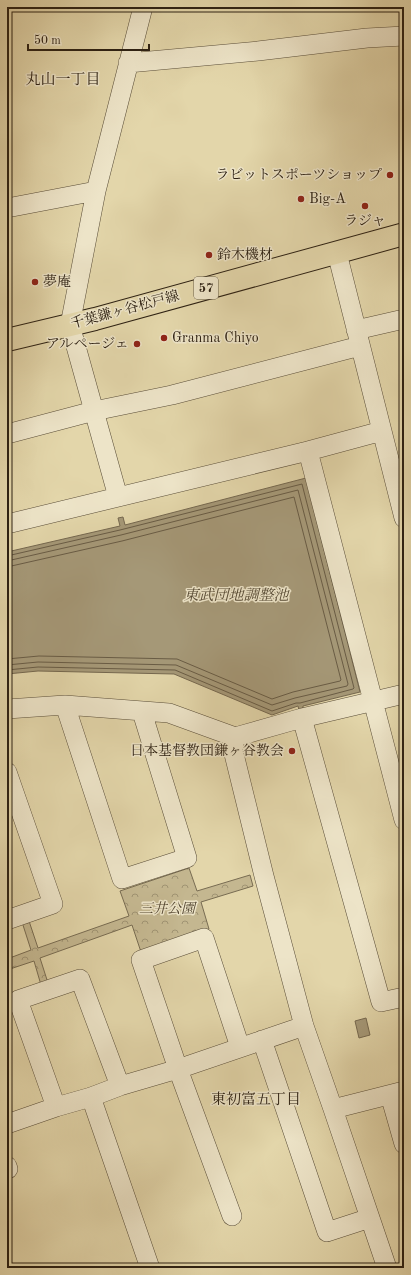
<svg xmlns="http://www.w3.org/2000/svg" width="411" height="1275" font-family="'Old Standard TT','Noto Serif JP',serif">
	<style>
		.park { fill: url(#park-crowns); stroke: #786c52 }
		.water { fill: #a59877; stroke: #75684f }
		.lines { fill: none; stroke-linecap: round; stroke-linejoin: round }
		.shore { stroke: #695c45; stroke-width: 1 }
		.street-casing { stroke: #5a4e39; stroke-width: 20 }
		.primary-casing { stroke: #2d2113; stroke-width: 24 }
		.street { stroke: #ede4c8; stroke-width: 19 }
		.primary { stroke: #e3d6aa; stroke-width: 22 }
		.poi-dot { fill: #8f2418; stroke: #ede4c8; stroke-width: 1.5 }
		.labels { text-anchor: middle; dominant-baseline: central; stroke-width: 3; stroke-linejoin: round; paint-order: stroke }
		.shield { fill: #ede4c8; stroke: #675c49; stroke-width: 1 }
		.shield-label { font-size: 13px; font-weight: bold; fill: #2d2113 }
		.poi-label { font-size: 14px; fill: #2d2113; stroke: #ede4c8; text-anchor: start }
		.street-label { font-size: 14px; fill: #2d2113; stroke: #ede4c8 }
		.park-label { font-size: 14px; font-style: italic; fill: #534632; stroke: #ede4c8 }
		.neighbourhood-label { font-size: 15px; fill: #2d2113; stroke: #ede4c8 }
		.water-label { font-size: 15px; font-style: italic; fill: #574b36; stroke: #ede4c8 }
	</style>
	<defs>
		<pattern id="park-crowns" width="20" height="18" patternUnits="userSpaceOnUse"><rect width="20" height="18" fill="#c4b790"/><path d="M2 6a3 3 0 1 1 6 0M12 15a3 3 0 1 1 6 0" fill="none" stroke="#a09474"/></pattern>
	</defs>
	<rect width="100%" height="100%" fill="#e3d6aa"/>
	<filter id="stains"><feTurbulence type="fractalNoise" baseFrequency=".005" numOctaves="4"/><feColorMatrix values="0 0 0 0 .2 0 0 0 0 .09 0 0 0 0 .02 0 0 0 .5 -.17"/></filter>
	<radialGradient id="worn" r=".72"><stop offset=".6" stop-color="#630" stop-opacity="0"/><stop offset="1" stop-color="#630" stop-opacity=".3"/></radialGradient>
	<!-- park -->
	<path class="park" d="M 189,868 L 197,891 L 250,875 L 253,886 L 201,902 L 209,929 L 141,952 L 132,925 L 40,958 L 48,983 L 41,985 L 34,961 L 7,970 L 7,959 L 31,950 L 22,922 L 29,921 L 38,948 L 129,916 L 120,891 Z"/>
	<!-- water -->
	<path class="water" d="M 306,478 L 360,692 L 303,706 L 303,708 L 299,710 L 298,706 L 272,715 L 174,674 L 38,671 L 7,674 L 7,552 L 120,526 L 118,518 L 123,517 L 125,525 Z
		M 366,1018 L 370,1035 L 359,1038 L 355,1021 Z"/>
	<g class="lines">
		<!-- shore -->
		<path class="shore" d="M 7,556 L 120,530 L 302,484 L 354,688 L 353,689 L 300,703 L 296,703 L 272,711 L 175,670 L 38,667 L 7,670
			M 7,561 L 121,535 L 298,490 L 348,684 L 347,686 L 295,698 L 272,705 L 176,665 L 38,662 L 7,665
			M 7,567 L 122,541 L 294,497 L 341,680 L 340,681 L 293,692 L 272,699 L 177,659 L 39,656 L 7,659"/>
		<defs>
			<path id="street" d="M 128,63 L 258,51 L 367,38 L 404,36
				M 7,208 L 96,191
				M 337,253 L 404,518
				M 356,330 L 404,319
				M 7,434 L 94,411 L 172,395 L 360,346
				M 308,451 L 404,820
				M 118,497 L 70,325 L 96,191 L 143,7
				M 7,524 L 308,451 L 382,431
				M 65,705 L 122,879 L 187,858 L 142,712
				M 7,709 L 65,705 L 169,713 L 235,737 L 302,718 L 404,694
				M 302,718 L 381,1002 L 404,997
				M 235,737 L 233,750 L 264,876 L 304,1026 L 333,1109 L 387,1268
				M 7,772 L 53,904 L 7,920
				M 262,1040 L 327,1232 L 370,1218
				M 390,1095 L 404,1144
				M 91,1097 L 150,1268
				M 56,1107 L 18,1000 L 80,979 L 120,1086
				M 333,1109 L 404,1091
				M 7,1124 L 56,1107 L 91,1097 L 120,1086 L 178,1069 L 304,1026
				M 7,1166 L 8,1169
				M 232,1216 L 178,1069 L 141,960 L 204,938 L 240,1047"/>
			<path id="primary" d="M 7,340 L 95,319 L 404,234"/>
		</defs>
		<!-- street casing -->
		<use href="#street" class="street-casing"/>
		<!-- primary casing -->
		<use href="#primary" class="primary-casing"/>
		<!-- street -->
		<use href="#street" class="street"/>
		<!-- primary -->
		<use href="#primary" class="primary"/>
	</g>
	<!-- markers -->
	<g class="poi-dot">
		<circle cx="390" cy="175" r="4"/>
		<circle cx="301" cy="199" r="4"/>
		<circle cx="365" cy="206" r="4"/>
		<circle cx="209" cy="255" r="4"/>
		<circle cx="35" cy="282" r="4"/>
		<circle cx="164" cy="338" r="4"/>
		<circle cx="137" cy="344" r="4"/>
		<circle cx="292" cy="751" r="4"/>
	</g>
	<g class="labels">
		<!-- shield labels -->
		<rect class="shield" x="194" y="277" width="24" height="22" rx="3"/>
		<g class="shield-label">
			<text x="206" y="288">57</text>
		</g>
		<!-- poi labels -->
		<g class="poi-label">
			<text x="382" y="175" text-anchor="end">ラビットスポーツショップ</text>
			<text x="309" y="199">Big-A</text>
			<text x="365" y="221" text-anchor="middle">ラジャ</text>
			<text x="217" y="255">鈴木機材</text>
			<text x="43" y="282">夢庵</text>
			<text x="172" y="338">Granma Chiyo</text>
			<text x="129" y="344" text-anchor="end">アルページェ</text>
			<text x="284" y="751" text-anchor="end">日本基督教団鎌ヶ谷教会</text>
		</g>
		<!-- street labels -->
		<g class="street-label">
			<text transform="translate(125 310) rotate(-15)">千葉鎌ヶ谷松戸線</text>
		</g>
		<!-- park labels -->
		<g class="park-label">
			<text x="167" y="909">三井公園</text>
		</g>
		<!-- neighbourhood labels -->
		<g class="neighbourhood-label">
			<text x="63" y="80">丸山一丁目</text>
			<text x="256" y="1100">東初富五丁目</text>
		</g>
		<!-- water labels -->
		<g class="water-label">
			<text x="236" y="596">東武団地調整池</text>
		</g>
	</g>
	<!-- margin -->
	<rect width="411" height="1275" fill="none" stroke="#e3d6aa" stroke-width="24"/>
	<rect x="8" y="8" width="395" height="1259" fill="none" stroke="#2d2113" stroke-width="2"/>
	<rect x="12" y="12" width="387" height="1251" fill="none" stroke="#2d2113"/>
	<!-- scale -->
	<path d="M28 44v6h121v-6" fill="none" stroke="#2d2113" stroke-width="2"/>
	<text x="34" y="44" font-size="12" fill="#2d2113" stroke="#ede4c8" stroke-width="3" paint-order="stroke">50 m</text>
	<rect width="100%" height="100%" filter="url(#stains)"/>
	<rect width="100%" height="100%" fill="url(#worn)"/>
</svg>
